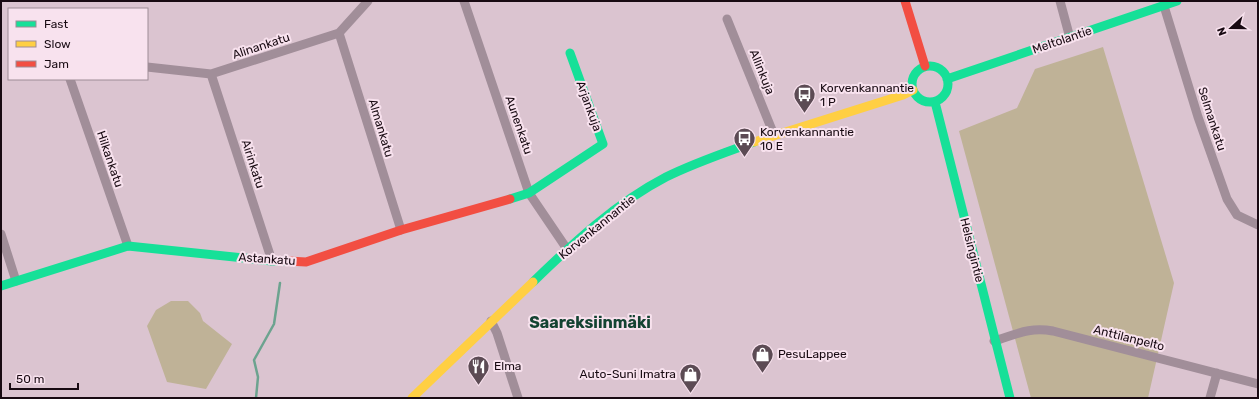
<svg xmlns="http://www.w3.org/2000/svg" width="1259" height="399" font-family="Rubik,sans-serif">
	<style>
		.green { fill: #bfb297 }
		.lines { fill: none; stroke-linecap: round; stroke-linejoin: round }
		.stream { stroke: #6ca38f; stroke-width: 2.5 }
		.street { stroke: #a18e99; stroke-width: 9 }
		.fast { stroke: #16e098; stroke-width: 9 }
		.slow { stroke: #ffcf43; stroke-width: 9 }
		.jam { stroke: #f24e42; stroke-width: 9 }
		.labels { text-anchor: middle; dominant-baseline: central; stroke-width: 4; stroke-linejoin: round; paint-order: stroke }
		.street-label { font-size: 12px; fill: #180a12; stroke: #f8e2ee }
		.poi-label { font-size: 12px; fill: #180a12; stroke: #f8e2ee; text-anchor: start }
		.district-label { font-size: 16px; font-weight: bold; fill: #144332; stroke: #f8e2ee }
	</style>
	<rect width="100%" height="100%" fill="#dbc4d0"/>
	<!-- green -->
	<path class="green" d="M 1103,47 L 1174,283 L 1148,398 L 1031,398 L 959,131 L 1017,108 L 1035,69 Z
		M 171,301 L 188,301 L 200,313 L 203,321 L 232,344 L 206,389 L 167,382 L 147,326 L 156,310 Z"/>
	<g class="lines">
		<!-- stream -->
		<path class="stream" d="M 256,398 L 258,377 L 254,360 L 274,324 L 280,283"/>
		<!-- street -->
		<path class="street" d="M 464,1 L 529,193 L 567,249
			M 1060,1 L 1070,38
			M 1164,6 L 1198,117 L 1227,199 L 1237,215 L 1258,225
			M 727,19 L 774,135
			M 339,33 L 401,230
			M 147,67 L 211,74 L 339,33 L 368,1
			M 211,74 L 272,261
			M 70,79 L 128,246
			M 1,234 L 16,281
			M 491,321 L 497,333 L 518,398
			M 994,341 C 1017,334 1029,327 1053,331 L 1258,384
			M 1210,398 L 1217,373"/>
		<!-- fast -->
		<path class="fast" d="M912 84a18 18 0 1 1 36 0a18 18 0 1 1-36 0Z
			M 947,79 L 1177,1
			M 935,102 L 1010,398
			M 510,199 L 529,193 L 603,144 L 570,53
			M 533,282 C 573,243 616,203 666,177 C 694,163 724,153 754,142
			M 1,286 L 128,246 L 272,261 L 288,261"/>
		<!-- slow -->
		<path class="slow" d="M 754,142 L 903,95 L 913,90
			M 412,398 L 533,282"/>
		<!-- jam -->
		<path class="jam" d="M 905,1 L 925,66
			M 288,261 L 306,262 L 401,230 L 510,199"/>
	</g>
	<!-- icons -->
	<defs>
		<symbol id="bus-pin" viewBox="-11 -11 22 30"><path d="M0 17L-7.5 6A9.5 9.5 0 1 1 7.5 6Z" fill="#5c4b54" stroke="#f8e2ee"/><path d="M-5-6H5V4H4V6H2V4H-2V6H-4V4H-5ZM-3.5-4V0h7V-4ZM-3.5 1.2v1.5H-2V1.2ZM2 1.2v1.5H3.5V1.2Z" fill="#fff"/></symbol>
		<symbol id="shop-pin" viewBox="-11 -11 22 30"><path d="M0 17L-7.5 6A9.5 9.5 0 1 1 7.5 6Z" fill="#5c4b54" stroke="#f8e2ee"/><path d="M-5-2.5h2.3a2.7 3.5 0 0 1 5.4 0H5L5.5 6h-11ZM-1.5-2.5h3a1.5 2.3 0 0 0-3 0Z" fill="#fff"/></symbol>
		<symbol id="restaurant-pin" viewBox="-11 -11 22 30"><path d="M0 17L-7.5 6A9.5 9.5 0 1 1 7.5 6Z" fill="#5c4b54" stroke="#f8e2ee"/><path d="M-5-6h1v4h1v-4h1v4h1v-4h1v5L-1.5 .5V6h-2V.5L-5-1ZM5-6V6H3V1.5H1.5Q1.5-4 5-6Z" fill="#fff"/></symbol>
	</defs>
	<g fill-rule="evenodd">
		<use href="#bus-pin" x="792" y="82" width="25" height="34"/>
		<use href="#bus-pin" x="732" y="126" width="25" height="34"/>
		<use href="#shop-pin" x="750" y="342" width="25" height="34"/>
		<use href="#restaurant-pin" x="466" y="354" width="25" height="34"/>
		<use href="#shop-pin" x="678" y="362" width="25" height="34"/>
	</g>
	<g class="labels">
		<!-- street labels -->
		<g class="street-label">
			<text transform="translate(1062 40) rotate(-19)">Meltolantie</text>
			<text transform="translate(261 46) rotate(-18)">Alinankatu</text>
			<text transform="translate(762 72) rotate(68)">Allinkuja</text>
			<text transform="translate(589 106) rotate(70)">Arjankuja</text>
			<text transform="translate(1212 119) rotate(72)">Selmankatu</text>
			<text transform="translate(519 125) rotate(71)">Aunenkatu</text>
			<text transform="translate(381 128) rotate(73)">Almankatu</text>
			<text transform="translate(110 159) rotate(71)">Hilkankatu</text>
			<text transform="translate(253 164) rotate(72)">Airinkatu</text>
			<text transform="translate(597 227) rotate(-39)">Korvenkannantie</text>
			<text transform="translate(972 250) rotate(76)">Helsingintie</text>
			<text transform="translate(267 259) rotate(4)">Astankatu</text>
			<text transform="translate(1129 338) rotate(14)">Anttilanpelto</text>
		</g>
		<!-- poi labels -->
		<g class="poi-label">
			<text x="820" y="88">Korvenkannantie<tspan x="820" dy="14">1 P</tspan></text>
			<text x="760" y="132">Korvenkannantie<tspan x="760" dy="14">10 E</tspan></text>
			<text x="778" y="354">PesuLappee</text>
			<text x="494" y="366">Elma</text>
			<text x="676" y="374" text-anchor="end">Auto-Suni Imatra</text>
		</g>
		<!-- district labels -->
		<g class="district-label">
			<text x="590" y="322">Saareksiinmäki</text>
		</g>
	</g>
	<!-- border -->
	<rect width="1259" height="399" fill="none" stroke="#180a12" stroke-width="4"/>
	<!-- legend -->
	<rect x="8" y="8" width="140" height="72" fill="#f8e2ee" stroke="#9e8c96"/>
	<rect x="16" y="21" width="20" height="6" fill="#16e098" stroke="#9e8c96"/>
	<text x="44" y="28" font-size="12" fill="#180a12">Fast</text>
	<rect x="16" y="41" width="20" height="6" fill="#ffcf43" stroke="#9e8c96"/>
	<text x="44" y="48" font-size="12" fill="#180a12">Slow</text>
	<rect x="16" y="61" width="20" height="6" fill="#f24e42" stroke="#9e8c96"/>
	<text x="44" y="68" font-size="12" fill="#180a12">Jam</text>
	<!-- north arrow -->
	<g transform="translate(1231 28) rotate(249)" stroke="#f8e2ee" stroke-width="3" paint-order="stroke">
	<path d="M0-3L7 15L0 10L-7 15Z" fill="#180a12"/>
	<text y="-6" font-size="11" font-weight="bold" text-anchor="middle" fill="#180a12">N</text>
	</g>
	<!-- scale -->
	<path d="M10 383v6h68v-6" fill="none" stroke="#180a12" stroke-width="2"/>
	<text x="16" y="383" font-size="12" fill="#180a12" stroke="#f8e2ee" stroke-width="3" paint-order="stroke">50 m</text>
</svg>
